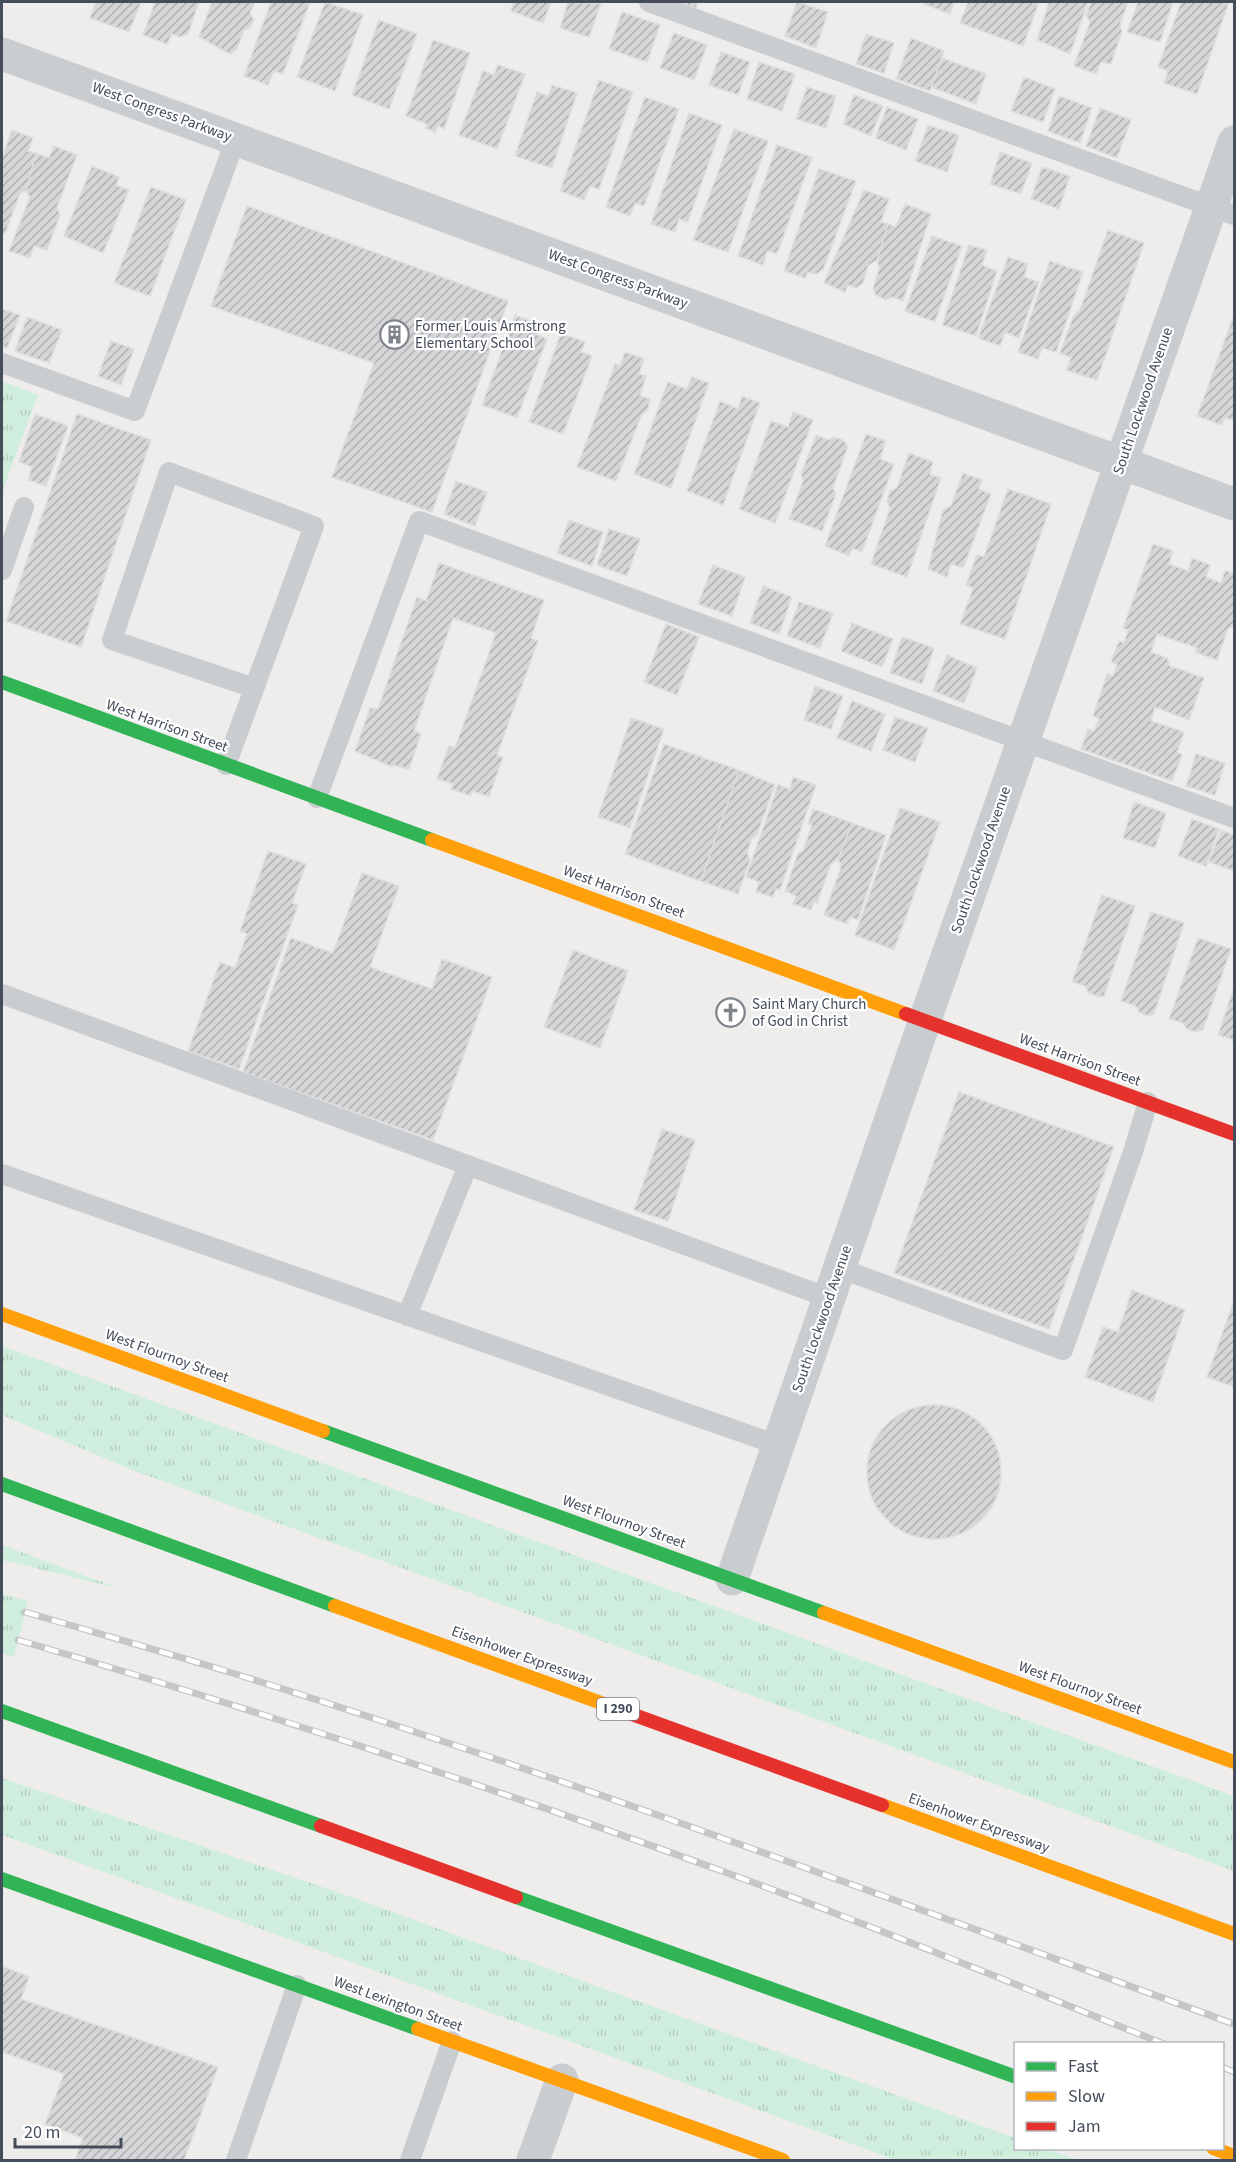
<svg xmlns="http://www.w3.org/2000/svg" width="1236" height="2162" font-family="'Source Sans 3',sans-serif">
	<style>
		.grass { fill: url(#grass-tufts) }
		.building { fill: url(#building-hatch); stroke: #dfdedf; stroke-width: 1.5 }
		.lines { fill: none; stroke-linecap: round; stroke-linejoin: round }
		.lane { stroke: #cacdd0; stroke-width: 20 }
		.street { stroke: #cacdd0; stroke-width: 33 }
		.fast { stroke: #30b455; stroke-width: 14 }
		.slow { stroke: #ff9f0a; stroke-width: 14 }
		.jam { stroke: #e5322d; stroke-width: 14 }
		.rail-casing { stroke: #c4c6c7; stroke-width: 7 }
		.rail { stroke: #fff; stroke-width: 4.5; stroke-dasharray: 14; stroke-linecap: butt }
		.labels { text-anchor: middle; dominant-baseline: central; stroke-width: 4.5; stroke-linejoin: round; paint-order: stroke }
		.shield { fill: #fff; stroke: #7c828b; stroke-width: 1.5 }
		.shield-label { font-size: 14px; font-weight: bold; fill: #444d59 }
		.street-label { font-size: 15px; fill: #444d59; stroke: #fff }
		.poi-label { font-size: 15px; fill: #444d59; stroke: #fff; text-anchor: start }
	</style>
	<defs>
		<pattern id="grass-tufts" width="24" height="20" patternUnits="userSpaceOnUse" patternTransform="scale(1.5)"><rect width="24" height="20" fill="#d0eedd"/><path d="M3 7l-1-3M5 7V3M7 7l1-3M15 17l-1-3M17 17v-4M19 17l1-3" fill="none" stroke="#b4cec0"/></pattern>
		<pattern id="building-hatch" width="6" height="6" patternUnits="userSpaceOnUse" patternTransform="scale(1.5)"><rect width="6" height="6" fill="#d6d6d8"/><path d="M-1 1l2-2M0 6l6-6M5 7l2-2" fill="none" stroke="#afb0b2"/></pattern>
	</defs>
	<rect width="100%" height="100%" fill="#eeedec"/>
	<!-- grass -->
	<path class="grass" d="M 2,381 L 38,395 L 2,492 Z
		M 2,1346 L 1234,1796 L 1234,1871 L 132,1470 L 2,1415 Z
		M 2,1545 L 121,1589 L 2,1560 Z
		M 2,1594 L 28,1601 L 14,1657 L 2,1653 Z
		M 2,1778 L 343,1894 L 1015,2138 L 1016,2148 L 1045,2149 L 1078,2160 L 896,2160 L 2,1835 Z"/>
	<!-- building -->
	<path class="building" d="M 96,2 L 141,2 L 129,32 L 90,18 Z
		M 155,2 L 199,2 L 188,34 L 179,37 L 172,34 L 167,44 L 143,35 Z
		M 212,2 L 255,2 L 250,13 L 254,20 L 250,28 L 244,30 L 237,49 L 230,54 L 199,37 Z
		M 271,2 L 310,2 L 283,74 L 274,71 L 268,85 L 244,76 Z
		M 325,2 L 363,15 L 335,91 L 297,77 Z
		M 514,2 L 551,2 L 543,23 L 511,11 Z
		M 568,2 L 601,4 L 589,37 L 560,28 Z
		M 677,2 L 698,2 L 696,8 Z
		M 797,2 L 828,12 L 816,48 L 785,36 Z
		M 925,2 L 954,2 L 950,14 L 924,4 Z
		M 968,2 L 1039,2 L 1023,46 L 960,23 Z
		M 1049,2 L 1088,2 L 1070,54 L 1037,40 Z
		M 1091,2 L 1128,2 L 1120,25 L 1122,31 L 1111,64 L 1101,62 L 1096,74 L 1074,66 L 1090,22 L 1086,15 Z
		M 1138,2 L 1173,2 L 1160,42 L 1127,32 Z
		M 1181,2 L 1229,2 L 1197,94 L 1164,83 L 1168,71 L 1158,67 Z
		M 622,12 L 660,25 L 647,62 L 609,49 Z
		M 379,20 L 417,34 L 389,109 L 352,95 Z
		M 674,33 L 707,45 L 694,80 L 660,68 Z
		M 866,34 L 894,43 L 884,73 L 856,64 Z
		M 911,38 L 944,51 L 930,91 L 896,79 Z
		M 433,40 L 470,53 L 444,129 L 438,126 L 435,132 L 425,128 L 427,124 L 406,116 Z
		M 721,52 L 750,62 L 738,95 L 709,85 Z
		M 942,58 L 986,74 L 976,104 L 931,87 Z
		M 759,62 L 795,74 L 782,111 L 747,99 Z
		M 498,65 L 525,74 L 497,149 L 459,135 L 483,71 L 494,75 Z
		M 1024,77 L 1055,89 L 1043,122 L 1011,111 Z
		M 599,80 L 633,92 L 599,189 L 590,186 L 584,200 L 560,191 Z
		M 552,85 L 577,93 L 552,168 L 515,156 L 537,92 L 548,96 Z
		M 807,87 L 836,96 L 826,128 L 796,119 Z
		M 854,95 L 883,106 L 871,136 L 843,124 Z
		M 1059,96 L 1092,108 L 1080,143 L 1048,131 Z
		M 645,97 L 679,109 L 644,206 L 635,203 L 630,216 L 606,207 Z
		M 887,107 L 918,119 L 906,150 L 875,138 Z
		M 1100,108 L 1131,120 L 1117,158 L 1086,146 Z
		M 689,113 L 722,125 L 688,222 L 679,219 L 675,232 L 651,224 Z
		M 928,125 L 959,135 L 947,172 L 915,161 Z
		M 734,129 L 768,141 L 728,252 L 693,240 Z
		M 12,130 L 33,138 L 28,151 L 36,153 L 26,191 L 20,193 L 5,234 L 2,233 L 2,158 Z
		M 777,145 L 812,157 L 777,254 L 767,251 L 763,265 L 738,256 Z
		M 54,146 L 77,155 L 57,207 L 60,215 L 47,250 L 34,246 L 30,258 L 9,251 L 30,197 L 26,191 L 36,153 L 49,158 Z
		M 1000,152 L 1032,163 L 1021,194 L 990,184 Z
		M 92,166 L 119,177 L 116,185 L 129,190 L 103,253 L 64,236 Z
		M 1042,167 L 1070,176 L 1059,209 L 1031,199 Z
		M 819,169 L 856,181 L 823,270 L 816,274 L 808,272 L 805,278 L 784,271 Z
		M 151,187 L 186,200 L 150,296 L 114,283 Z
		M 864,190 L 889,199 L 881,222 L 888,224 L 877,260 L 868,266 L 863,283 L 856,288 L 848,285 L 845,292 L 824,283 Z
		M 905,204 L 931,214 L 903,301 L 892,297 L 886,300 L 876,295 L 873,289 L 879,268 L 877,260 L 888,224 L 896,227 Z
		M 247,206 L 508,301 L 432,512 L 332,477 L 374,363 L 211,306 Z
		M 1108,230 L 1144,243 L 1097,380 L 1066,370 L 1071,358 L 1060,353 L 1073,317 L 1080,310 Z
		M 932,236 L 962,246 L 935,322 L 905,311 Z
		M 969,245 L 987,250 L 982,265 L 997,271 L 976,336 L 942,325 Z
		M 1008,257 L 1028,264 L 1024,277 L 1039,282 L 1019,338 L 1005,332 L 1000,346 L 978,338 Z
		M 1050,261 L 1083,272 L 1056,352 L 1042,348 L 1038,359 L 1018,352 Z
		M 2,309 L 20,315 L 7,348 L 2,346 Z
		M 515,315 L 539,324 L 536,334 L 547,339 L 517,418 L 482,405 Z
		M 1234,315 L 1234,420 L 1224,418 L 1222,425 L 1197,416 Z
		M 27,317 L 62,330 L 49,363 L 15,351 Z
		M 561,333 L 585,342 L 581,352 L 592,356 L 563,434 L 529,422 Z
		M 111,341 L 134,349 L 121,385 L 98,376 Z
		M 625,352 L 644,359 L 639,374 L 646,376 L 640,396 L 650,399 L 648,409 L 641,416 L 616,481 L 577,467 L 615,364 L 620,366 Z
		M 692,377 L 709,383 L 671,488 L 634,474 L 668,382 L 687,389 Z
		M 742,396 L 760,403 L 723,505 L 687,491 L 720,401 L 738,409 Z
		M 793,412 L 813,420 L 775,523 L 739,509 L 771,421 L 788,427 Z
		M 35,414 L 68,426 L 46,486 L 28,480 L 32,467 L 19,462 Z
		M 77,414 L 151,440 L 81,647 L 6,621 Z
		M 866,434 L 886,441 L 880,459 L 894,464 L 862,552 L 852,548 L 849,556 L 825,546 Z
		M 816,435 L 828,440 L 835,437 L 843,440 L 848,446 L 833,488 L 836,494 L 822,531 L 789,519 L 803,481 L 801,474 Z
		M 909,453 L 933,462 L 930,474 L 941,478 L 907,577 L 871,564 L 890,508 L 887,501 L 890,491 L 897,488 Z
		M 963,473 L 982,480 L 979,489 L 991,494 L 963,568 L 951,564 L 947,577 L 928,569 L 943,510 L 951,506 Z
		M 456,481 L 487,492 L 475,526 L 444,514 Z
		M 1008,489 L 1051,504 L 1005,639 L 960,624 L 973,588 L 966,585 L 977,555 L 984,557 Z
		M 569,520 L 603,532 L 592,566 L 557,553 Z
		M 609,529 L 640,539 L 627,576 L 597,565 Z
		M 1153,544 L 1173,551 L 1169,564 L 1188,571 L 1192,558 L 1210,565 L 1206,577 L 1221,583 L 1225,570 L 1234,574 L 1234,625 L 1228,629 L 1217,660 L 1195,652 L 1197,648 L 1157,634 L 1151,652 L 1167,658 L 1170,666 L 1204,678 L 1189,720 L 1155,707 L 1151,721 L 1184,732 L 1177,752 L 1182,755 L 1172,781 L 1081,749 L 1088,729 L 1094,731 L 1099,719 L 1093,716 L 1107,674 L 1113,676 L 1117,664 L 1111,662 L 1119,641 L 1124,643 L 1128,630 L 1123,628 Z
		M 439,563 L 544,600 L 531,638 L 538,641 L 497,755 L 503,757 L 489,797 L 472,791 L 471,796 L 451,789 L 453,784 L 437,779 L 449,746 L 455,748 L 496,633 L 453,618 L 414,731 L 421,734 L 409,769 L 393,765 L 392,767 L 355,751 L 370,708 L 378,709 L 417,597 L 426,601 Z
		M 713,565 L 745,577 L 732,616 L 698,604 Z
		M 763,586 L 792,597 L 779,634 L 750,623 Z
		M 799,602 L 833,613 L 820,648 L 787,636 Z
		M 852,623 L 893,639 L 882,667 L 841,651 Z
		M 666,624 L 699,637 L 677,695 L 644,682 Z
		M 902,637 L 934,648 L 922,684 L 890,673 Z
		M 947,655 L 977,668 L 964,703 L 933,691 Z
		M 815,686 L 843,696 L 831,729 L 804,720 Z
		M 852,701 L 885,714 L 871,751 L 837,738 Z
		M 895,717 L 928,728 L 915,762 L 883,750 Z
		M 631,718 L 664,729 L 630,828 L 598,817 Z
		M 664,744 L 739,770 L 701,881 L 625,854 Z
		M 1196,754 L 1225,763 L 1215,795 L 1186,786 Z
		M 739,770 L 775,785 L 757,835 L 752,838 L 747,852 L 750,860 L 738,894 L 701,881 Z
		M 793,777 L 816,785 L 780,890 L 776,889 L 773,897 L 756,892 L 759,882 L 746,877 L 778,785 L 790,789 Z
		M 1134,802 L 1166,813 L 1155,848 L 1123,838 Z
		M 900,808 L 940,822 L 894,950 L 855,935 Z
		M 813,809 L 852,823 L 838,859 L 831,864 L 817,903 L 814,902 L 811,910 L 793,904 L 796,896 L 785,891 L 798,853 L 803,851 L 812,825 L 808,824 Z
		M 1192,819 L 1219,829 L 1206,866 L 1178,856 Z
		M 852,823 L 886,835 L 858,920 L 850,917 L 847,924 L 824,915 L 841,867 L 838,859 Z
		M 1221,830 L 1234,835 L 1234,871 L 1209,862 Z
		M 268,851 L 306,864 L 292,903 L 298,905 L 239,1069 L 188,1051 L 220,962 L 235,968 L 247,934 L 240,931 Z
		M 362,873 L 399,886 L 370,967 L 432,989 L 442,959 L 492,977 L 433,1140 L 243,1072 L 291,938 L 333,953 Z
		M 1102,895 L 1135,906 L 1104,996 L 1099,997 L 1089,993 L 1085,986 L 1072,982 Z
		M 1151,912 L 1184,923 L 1154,1014 L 1148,1016 L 1139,1012 L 1136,1006 L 1121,1001 Z
		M 1198,938 L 1231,949 L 1203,1030 L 1196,1032 L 1187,1029 L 1183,1023 L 1169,1019 Z
		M 573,950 L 628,971 L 600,1048 L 544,1027 Z
		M 1234,987 L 1234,1044 L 1231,1039 L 1218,1035 Z
		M 959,1092 L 1114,1147 L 1049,1329 L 894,1273 Z
		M 662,1129 L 695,1140 L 668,1221 L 634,1210 Z
		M 1132,1290 L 1185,1310 L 1153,1402 L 1085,1377 L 1103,1327 L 1118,1332 Z
		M 1234,1300 L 1234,1387 L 1207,1377 Z
		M867 1472a67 67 0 1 1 134 0a67 67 0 1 1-134 0Z
		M 2,1966 L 29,1977 L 21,1999 L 218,2067 L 184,2160 L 75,2160 L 83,2138 L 45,2124 L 64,2074 L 2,2052 Z"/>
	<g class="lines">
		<!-- lane -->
		<path class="lane" d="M 649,2 L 1234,215
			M 2,363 L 135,411 L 236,139
			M 2,570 L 24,507
			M 226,765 L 314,526 L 169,472 L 112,640 L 254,688
			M 317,798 L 419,521 L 1234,818
			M 2,994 L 829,1298
			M 2,1174 L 778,1445
			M 839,1268 L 1063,1350 L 1133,1152 L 1148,1102
			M 407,1316 L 468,1165
			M 236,2160 L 297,1985
			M 410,2160 L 452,2041"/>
		<!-- street -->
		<path class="street" d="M 2,54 L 1234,504
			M 732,1579 L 925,1020 L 1234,142
			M 533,2160 L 562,2080"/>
		<!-- fast -->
		<path class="fast" d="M 2,682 L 432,840
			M 323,1431 L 824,1613
			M 2,1484 L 335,1606
			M 2,1711 L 321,1826
			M 2,1879 L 418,2029
			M 516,1897 L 1016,2077"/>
		<!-- slow -->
		<path class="slow" d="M 432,840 L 906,1014
			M 2,1314 L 323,1431
			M 335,1606 L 604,1704
			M 824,1613 L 1234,1762
			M 882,1805 L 1234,1934
			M 418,2029 L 783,2160
			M 1213,2148 L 1234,2156"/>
		<!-- jam -->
		<path class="jam" d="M 906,1014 L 1234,1134
			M 604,1704 L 882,1805
			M 321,1826 L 516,1897"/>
		<defs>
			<path id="rail" d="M 25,1612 C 93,1632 161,1651 229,1672 C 567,1777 901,1903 1234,2024
				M 18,1640 C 268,1713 515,1795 760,1885 C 896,1935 1029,1990 1164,2044
				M 1222,2067 L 1234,2072"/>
		</defs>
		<!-- rail casing -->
		<use href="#rail" class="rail-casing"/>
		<!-- rail -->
		<use href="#rail" class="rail"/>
	</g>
	<!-- icons -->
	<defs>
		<symbol id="building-ring" viewBox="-11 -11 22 22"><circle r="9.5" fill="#fff" stroke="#80858c" stroke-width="1.5"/><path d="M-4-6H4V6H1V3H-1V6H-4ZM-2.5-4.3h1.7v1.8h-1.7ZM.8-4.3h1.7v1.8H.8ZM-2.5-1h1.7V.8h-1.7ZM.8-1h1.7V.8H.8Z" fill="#80858c"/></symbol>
		<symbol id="church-ring" viewBox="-11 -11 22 22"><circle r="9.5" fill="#fff" stroke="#80858c" stroke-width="1.5"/><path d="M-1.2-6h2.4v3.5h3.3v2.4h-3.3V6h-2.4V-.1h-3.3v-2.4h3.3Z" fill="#80858c"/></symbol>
	</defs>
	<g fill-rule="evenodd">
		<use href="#building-ring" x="378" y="318" width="33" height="33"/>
		<use href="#church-ring" x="714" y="996" width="33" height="33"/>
	</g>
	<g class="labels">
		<!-- shield labels -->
		<rect class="shield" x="597" y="1698" width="42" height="22" rx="4.5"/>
		<g class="shield-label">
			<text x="618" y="1709">I 290</text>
		</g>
		<!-- street labels -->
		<g class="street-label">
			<text transform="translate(162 112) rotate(20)">West Congress Parkway</text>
			<text transform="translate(618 279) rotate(20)">West Congress Parkway</text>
			<text transform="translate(1143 401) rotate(-71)">South Lockwood Avenue</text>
			<text transform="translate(167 726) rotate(20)">West Harrison Street</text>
			<text transform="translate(981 860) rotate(-71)">South Lockwood Avenue</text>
			<text transform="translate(624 892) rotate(20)">West Harrison Street</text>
			<text transform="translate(1080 1060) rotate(20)">West Harrison Street</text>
			<text transform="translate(822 1319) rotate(-71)">South Lockwood Avenue</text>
			<text transform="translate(167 1356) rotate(20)">West Flournoy Street</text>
			<text transform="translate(624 1522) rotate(20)">West Flournoy Street</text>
			<text transform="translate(522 1656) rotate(20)">Eisenhower Expressway</text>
			<text transform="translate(1080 1688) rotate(20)">West Flournoy Street</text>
			<text transform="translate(979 1823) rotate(20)">Eisenhower Expressway</text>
			<text transform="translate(398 2004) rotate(20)">West Lexington Street</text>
		</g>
		<!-- poi labels -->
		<g class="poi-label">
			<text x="415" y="326">Former Louis Armstrong<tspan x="415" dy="17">Elementary School</tspan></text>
			<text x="752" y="1004">Saint Mary Church<tspan x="752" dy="17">of God in Christ</tspan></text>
		</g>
	</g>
	<!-- border -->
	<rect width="1236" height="2162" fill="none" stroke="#444d59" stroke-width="6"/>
	<!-- legend -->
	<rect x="1014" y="2042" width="210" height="108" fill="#ffffff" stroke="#b4b8bd" stroke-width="1.5"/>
	<rect x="1026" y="2062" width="30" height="9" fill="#30b455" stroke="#b4b8bd" stroke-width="1.5"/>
	<text x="1068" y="2072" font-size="18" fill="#444d59">Fast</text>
	<rect x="1026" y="2092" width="30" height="9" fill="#ff9f0a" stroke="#b4b8bd" stroke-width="1.5"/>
	<text x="1068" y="2102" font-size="18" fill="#444d59">Slow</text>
	<rect x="1026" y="2122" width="30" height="9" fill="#e5322d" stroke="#b4b8bd" stroke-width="1.5"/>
	<text x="1068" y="2132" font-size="18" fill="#444d59">Jam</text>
	<!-- scale -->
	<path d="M15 2138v9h106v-9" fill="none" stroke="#444d59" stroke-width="3"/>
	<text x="24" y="2138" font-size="18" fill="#444d59" stroke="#ffffff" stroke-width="4.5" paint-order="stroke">20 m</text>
</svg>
